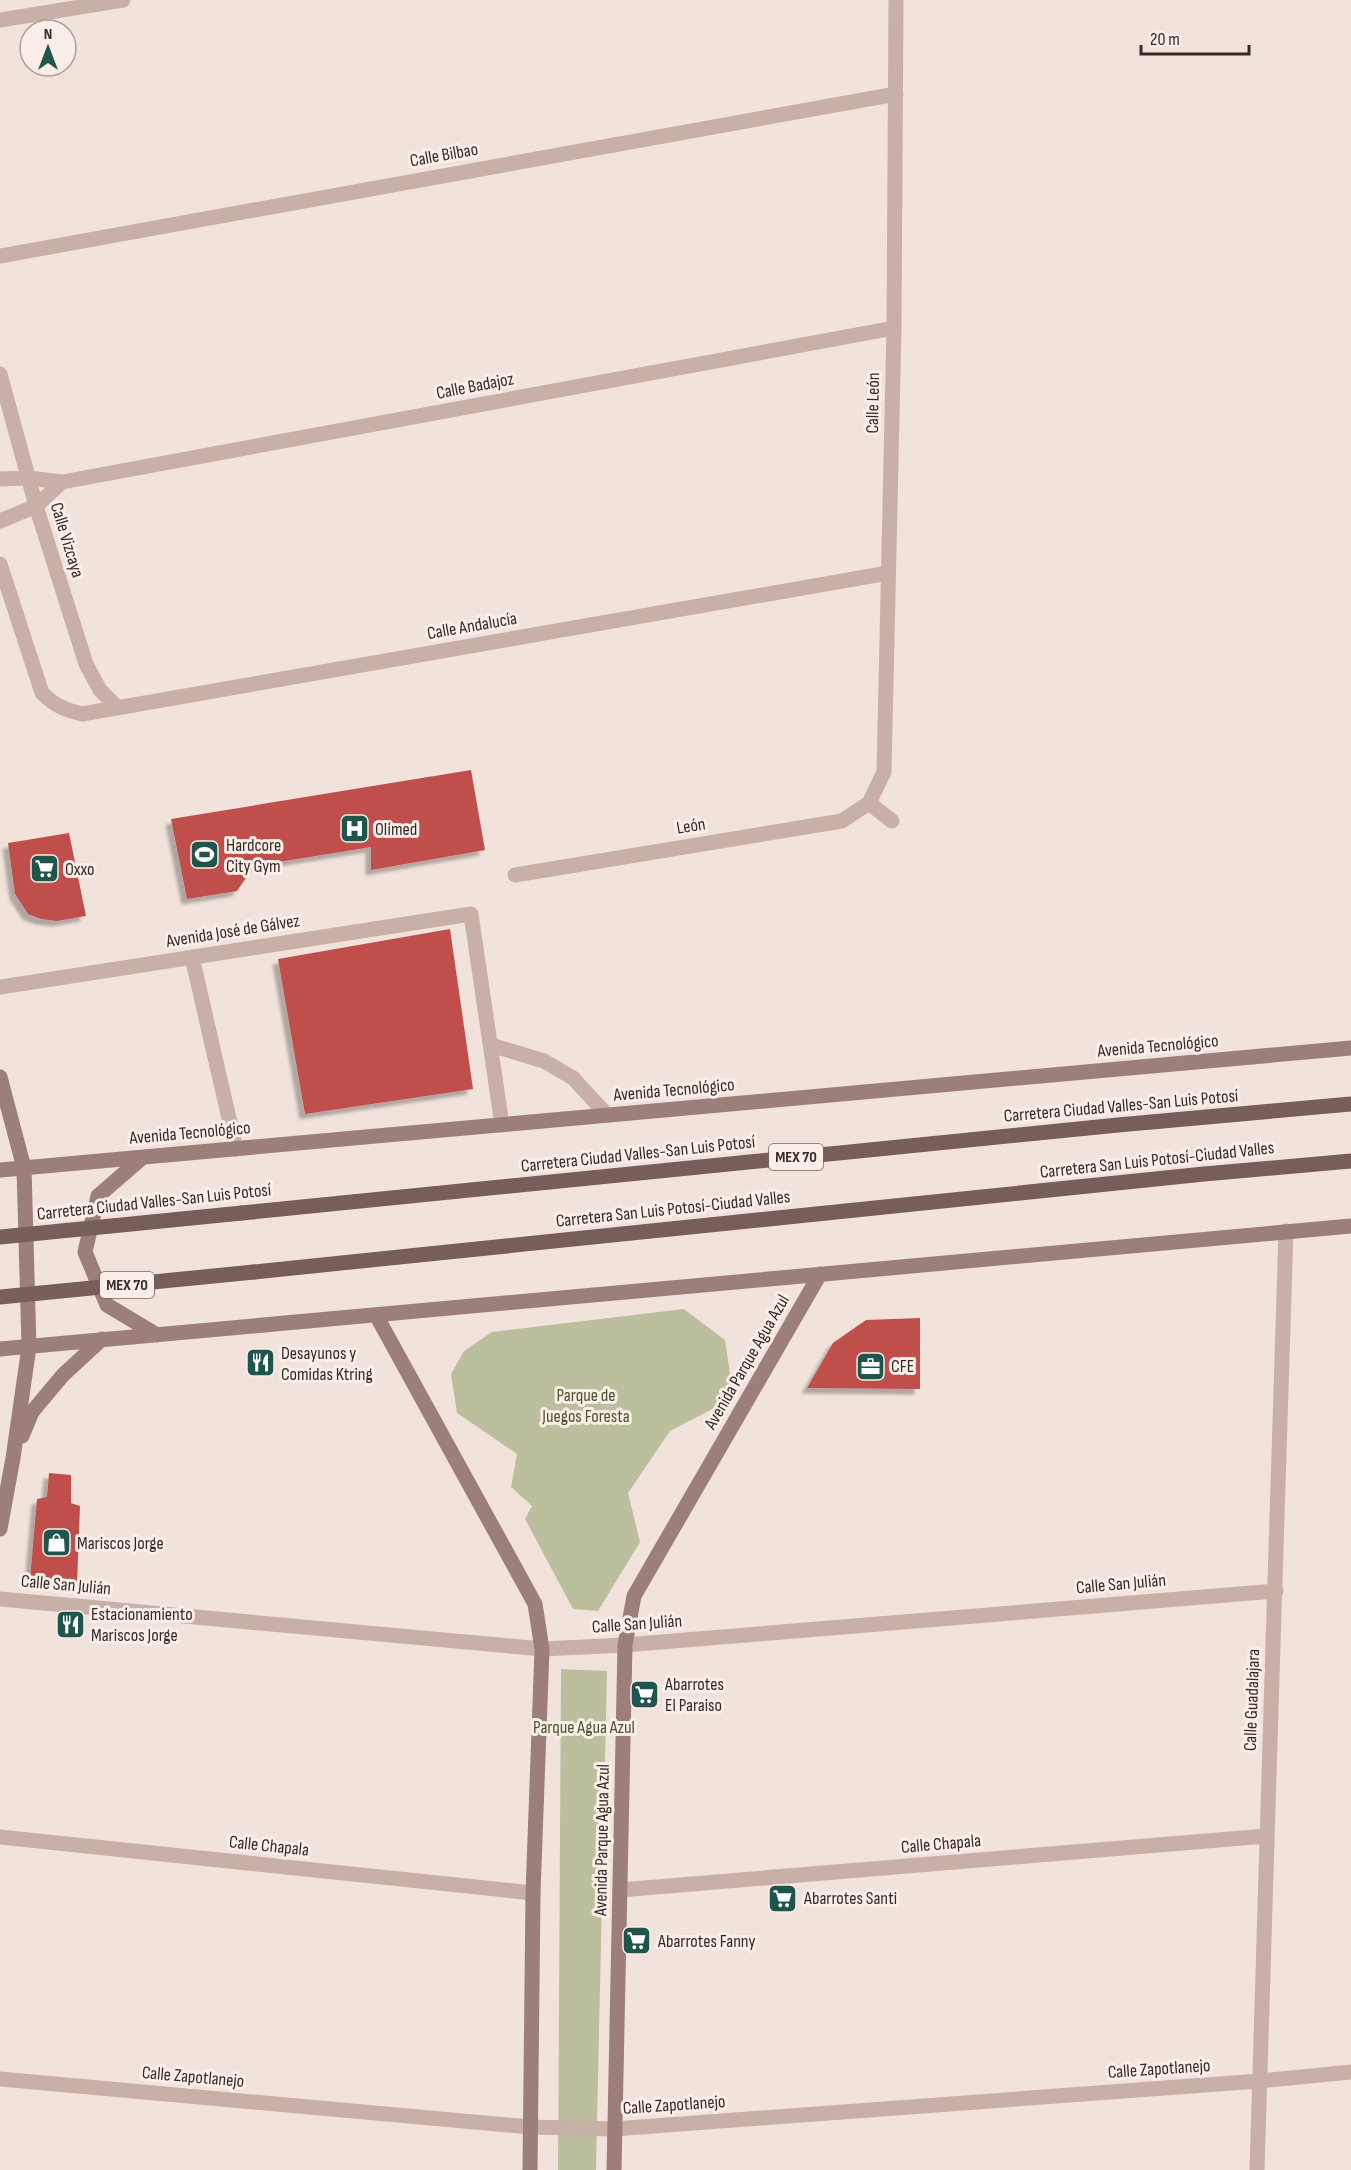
<svg xmlns="http://www.w3.org/2000/svg" width="1351" height="2170" font-family="'Sofia Sans Condensed',sans-serif">
	<style>
		.green { fill: #bbbf9d }
		.building { fill: #c04f4b; filter: url(#shadow) }
		.lines { fill: none; stroke-linecap: round; stroke-linejoin: round }
		.lane { stroke: #c8b0a8; stroke-width: 15 }
		.street { stroke: #c8b0a8; stroke-width: 15 }
		.secondary { stroke: #9c7f7a; stroke-width: 15 }
		.primary { stroke: #775e5a; stroke-width: 15 }
		.primary-bridge { stroke: #775e5a; stroke-width: 15 }
		.labels { text-anchor: middle; dominant-baseline: central; stroke-width: 6; stroke-linejoin: round; paint-order: stroke }
		.shield { fill: #f9eee8; stroke: #706562; stroke-width: 1.5 }
		.shield-label { font-size: 16px; font-weight: bold; fill: #362a28 }
		.street-label { font-size: 18px; fill: #362a28; stroke: #f9eee8 }
		.poi-label { font-size: 18px; fill: #362a28; stroke: #f9eee8; text-anchor: start }
		.park-label { font-size: 18px; fill: #4d532d; stroke: #f9eee8 }
	</style>
	<defs>
		<filter id="shadow"><feDropShadow dx="-5.5" dy="5.5" stdDeviation="1.5" flood-color="#0004"/></filter>
	</defs>
	<rect width="100%" height="100%" fill="#f1e3dc"/>
	<!-- green -->
	<path class="green" d="M 684,1309 L 725,1340 L 732,1387 L 724,1403 L 670,1431 L 628,1493 L 640,1542 L 598,1611 L 573,1609 L 525,1519 L 532,1506 L 511,1487 L 517,1454 L 457,1413 L 451,1374 L 464,1351 L 492,1332 Z
		M 561,1669 L 607,1671 L 596,2170 L 558,2170 Z"/>
	<!-- building -->
	<path class="building" d="M 471,770 L 485,850 L 371,870 L 371,847 L 254,866 L 237,891 L 187,899 L 171,819 Z
		M 69,833 L 86,916 L 57,921 L 41,919 L 28,914 L 15,894 L 8,843 Z
		M 450,929 L 473,1089 L 305,1114 L 278,959 Z
		M 920,1318 L 920,1389 L 807,1388 L 833,1343 L 866,1320 Z
		M 49,1473 L 71,1475 L 71,1503 L 80,1506 L 77,1584 L 30,1579 L 37,1499 L 47,1497 Z"/>
	<g class="lines">
		<!-- lane -->
		<path class="lane" d="M 192,957 L 236,1149
			M 0,987 L 471,914 L 502,1125
			M 491,1045 L 544,1061 L 573,1078 L 607,1115"/>
		<!-- street -->
		<path class="street" d="M 0,20 L 123,0
			M 0,256 L 896,94
			M 0,374 L 36,506 L 86,664 L 100,690 L 118,708
			M 0,479 L 29,478 L 62,482 L 894,328
			M 0,521 L 36,506 L 62,482
			M 0,564 L 42,693 C 54,705 65,710 82,714 L 888,573
			M 869,803 L 892,821
			M 515,875 L 842,821 L 869,803 L 884,772 L 894,328 L 896,0
			M 0,1599 L 542,1649 L 625,1645 L 1276,1591
			M 0,1837 L 533,1893
			M 620,1890 L 1266,1836
			M 0,2079 L 530,2127 L 614,2129 L 1259,2081 L 1351,2072
			M 1257,2170 C 1265,1857 1277,1544 1286,1231"/>
		<!-- secondary -->
		<path class="secondary" d="M 0,1077 L 24,1168 L 29,1347 L 13,1458 L 0,1529
			M 143,1157 L 98,1196 L 85,1252 L 107,1305 L 157,1335
			M 0,1170 L 1351,1048
			M 376,1315 L 535,1604 L 542,1649 L 533,1893 L 530,2170
			M 0,1349 L 1351,1226
			M 22,1436 L 32,1412 L 63,1375 L 102,1339
			M 614,2170 L 625,1645 L 634,1596 L 820,1274"/>
		<!-- primary -->
		<path class="primary" d="M 242,1213 L 1118,1125 L 1351,1104
			M 254,1272 L 1204,1174 L 1351,1161"/>
		<!-- primary-bridge -->
		<path class="primary-bridge" d="M 0,1237 L 242,1213
			M 0,1297 L 254,1272"/>
	</g>
	<!-- icons -->
	<defs>
		<symbol id="hospital-square" viewBox="-11 -11 22 22"><rect x="-9" y="-9" width="18" height="18" rx="4" fill="#20554e" stroke="#f9eee8"/><path d="M-5-5h3v3.5h4V-5h3V5h-3V1.5h-4V5h-3Z" fill="#fff"/></symbol>
		<symbol id="stadium-square" viewBox="-11 -11 22 22"><rect x="-9" y="-9" width="18" height="18" rx="4" fill="#20554e" stroke="#f9eee8"/><path d="M0-5a6.5 5 0 1 0 0 10a6.5 5 0 1 0 0-10ZM-3.5-1.8h7v3.6h-7Z" fill="#fff"/></symbol>
		<symbol id="supermarket-square" viewBox="-11 -11 22 22"><rect x="-9" y="-9" width="18" height="18" rx="4" fill="#20554e" stroke="#f9eee8"/><path d="M-6-5.5h2.5l.6 2H6L4.5 2H-2.5L-4.4-4H-6ZM-1.5 3.2a1.3 1.3 0 1 0 .1 0ZM3 3.2a1.3 1.3 0 1 0 .1 0Z" fill="#fff"/></symbol>
		<symbol id="restaurant-square" viewBox="-11 -11 22 22"><rect x="-9" y="-9" width="18" height="18" rx="4" fill="#20554e" stroke="#f9eee8"/><path d="M-5-6h1v4h1v-4h1v4h1v-4h1v5L-1.5 .5V6h-2V.5L-5-1ZM5-6V6H3V1.5H1.5Q1.5-4 5-6Z" fill="#fff"/></symbol>
		<symbol id="office-square" viewBox="-11 -11 22 22"><rect x="-9" y="-9" width="18" height="18" rx="4" fill="#20554e" stroke="#f9eee8"/><path d="M-6-3h4V-5.5h4V-3h4V5H-6ZM-1-4.5V-3h2v-1.5ZM-6 0V1H6V0Z" fill="#fff"/></symbol>
		<symbol id="shop-square" viewBox="-11 -11 22 22"><rect x="-9" y="-9" width="18" height="18" rx="4" fill="#20554e" stroke="#f9eee8"/><path d="M-5-2.5h2.3a2.7 3.5 0 0 1 5.4 0H5L5.5 6h-11ZM-1.5-2.5h3a1.5 2.3 0 0 0-3 0Z" fill="#fff"/></symbol>
	</defs>
	<g fill-rule="evenodd">
		<use href="#hospital-square" x="338" y="812" width="33" height="33"/>
		<use href="#stadium-square" x="188" y="838" width="33" height="33"/>
		<use href="#supermarket-square" x="28" y="852" width="33" height="33"/>
		<use href="#restaurant-square" x="244" y="1346" width="33" height="33"/>
		<use href="#office-square" x="854" y="1350" width="33" height="33"/>
		<use href="#shop-square" x="40" y="1526" width="33" height="33"/>
		<use href="#restaurant-square" x="54" y="1608" width="33" height="33"/>
		<use href="#supermarket-square" x="628" y="1678" width="33" height="33"/>
		<use href="#supermarket-square" x="766" y="1882" width="33" height="33"/>
		<use href="#supermarket-square" x="620" y="1924" width="33" height="33"/>
	</g>
	<g class="labels">
		<!-- shield labels -->
		<g class="shield">
			<rect x="769" y="1144" width="54" height="26" rx="4.5"/>
			<rect x="100" y="1272" width="54" height="26" rx="4.5"/>
		</g>
		<g class="shield-label">
			<text x="796" y="1157">MEX 70</text>
			<text x="127" y="1285">MEX 70</text>
		</g>
		<!-- street labels -->
		<g class="street-label">
			<text transform="translate(444 155) rotate(-10)">Calle Bilbao</text>
			<text transform="translate(475 386) rotate(-11)">Calle Badajoz</text>
			<text transform="translate(873 403) rotate(-89)">Calle León</text>
			<text transform="translate(67 540) rotate(73)">Calle Vizcaya</text>
			<text transform="translate(472 626) rotate(-10)">Calle Andalucía</text>
			<text transform="translate(691 826) rotate(-9)">León</text>
			<text transform="translate(233 931) rotate(-9)">Avenida José de Gálvez</text>
			<text transform="translate(1158 1046) rotate(-5)">Avenida Tecnológico</text>
			<text transform="translate(674 1090) rotate(-5)">Avenida Tecnológico</text>
			<text transform="translate(1121 1106) rotate(-5)">Carretera Ciudad Valles-San Luis Potosí</text>
			<text transform="translate(190 1133) rotate(-5)">Avenida Tecnológico</text>
			<text transform="translate(638 1154) rotate(-6)">Carretera Ciudad Valles-San Luis Potosí</text>
			<text transform="translate(1157 1160) rotate(-6)">Carretera San Luis Potosí-Ciudad Valles</text>
			<text transform="translate(154 1202) rotate(-6)">Carretera Ciudad Valles-San Luis Potosí</text>
			<text transform="translate(673 1209) rotate(-6)">Carretera San Luis Potosí-Ciudad Valles</text>
			<text transform="translate(747 1362) rotate(-60)">Avenida Parque Agua Azul</text>
			<text transform="translate(1121 1584) rotate(-5)">Calle San Julián</text>
			<text transform="translate(66 1585) rotate(5)">Calle San Julián</text>
			<text transform="translate(637 1624) rotate(-4)">Calle San Julián</text>
			<text transform="translate(1252 1700) rotate(-88)">Calle Guadalajara</text>
			<text transform="translate(602 1840) rotate(-89)">Avenida Parque Agua Azul</text>
			<text transform="translate(941 1844) rotate(-5)">Calle Chapala</text>
			<text transform="translate(269 1846) rotate(6)">Calle Chapala</text>
			<text transform="translate(1159 2069) rotate(-4)">Calle Zapotlanejo</text>
			<text transform="translate(193 2077) rotate(5)">Calle Zapotlanejo</text>
			<text transform="translate(674 2105) rotate(-4)">Calle Zapotlanejo</text>
		</g>
		<!-- poi labels -->
		<g class="poi-label">
			<text x="375" y="829">Olimed</text>
			<text x="226" y="845">Hardcore<tspan x="226" dy="21">City Gym</tspan></text>
			<text x="65" y="869">Oxxo</text>
			<text x="281" y="1353">Desayunos y<tspan x="281" dy="21">Comidas Ktring</tspan></text>
			<text x="891" y="1366">CFE</text>
			<text x="77" y="1543">Mariscos Jorge</text>
			<text x="91" y="1614">Estacionamiento<tspan x="91" dy="21">Mariscos Jorge</tspan></text>
			<text x="665" y="1684">Abarrotes<tspan x="665" dy="21">El Paraiso</tspan></text>
			<text x="804" y="1898">Abarrotes Santi</text>
			<text x="658" y="1941">Abarrotes Fanny</text>
		</g>
		<!-- park labels -->
		<g class="park-label">
			<text x="586" y="1395">Parque de<tspan x="586" dy="21">Juegos Foresta</tspan></text>
			<text x="584" y="1727">Parque Agua Azul</text>
		</g>
	</g>
	<!-- north arrow -->
	<g transform="translate(48 48)"><circle r="28" fill="#f9eee8" stroke="#aba09b" stroke-width="1.5"/>
	<path d="M0-4.5L10 22L0 15L-10 22Z" fill="#20554e"/>
	<text y="-9" font-size="16" font-weight="bold" text-anchor="middle" fill="#362a28">N</text>
	</g>
	<!-- scale -->
	<path d="M1141 45v9h108v-9" fill="none" stroke="#362a28" stroke-width="3"/>
	<text x="1150" y="45" font-size="18" fill="#362a28" stroke="#f9eee8" stroke-width="4.5" paint-order="stroke">20 m</text>
</svg>
